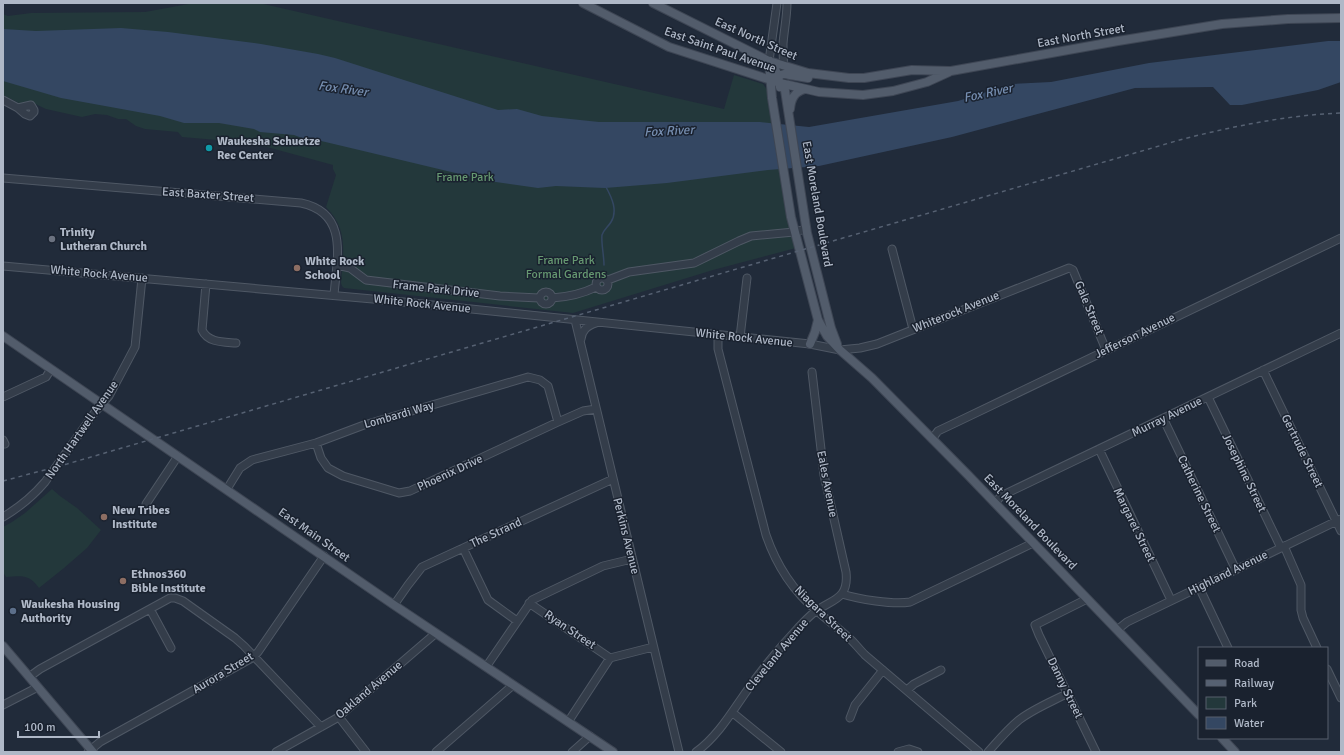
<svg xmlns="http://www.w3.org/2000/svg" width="1344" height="755" font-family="Signika,sans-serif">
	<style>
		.green { fill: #23383b }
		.water { fill: #344762 }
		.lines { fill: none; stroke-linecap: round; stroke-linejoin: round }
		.stream { stroke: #344762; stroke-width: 1.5 }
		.minor-casing { stroke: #4f5865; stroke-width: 9 }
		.major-casing { stroke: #3e4654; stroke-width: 10 }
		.minor { stroke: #343d4a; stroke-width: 7 }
		.major { stroke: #525c6b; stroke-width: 8 }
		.rail { stroke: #566172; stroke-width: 1.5; stroke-dasharray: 4 4; stroke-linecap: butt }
		.culture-dot { fill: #0f9aa8; stroke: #1a222f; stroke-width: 1.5 }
		.worship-dot { fill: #6b7280; stroke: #1a222f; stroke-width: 1.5 }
		.education-dot { fill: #8d6e63; stroke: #1a222f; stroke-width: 1.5 }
		.service-dot { fill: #5c6f8a; stroke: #1a222f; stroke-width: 1.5 }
		.labels { text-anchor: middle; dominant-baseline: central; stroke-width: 3; stroke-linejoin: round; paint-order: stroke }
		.street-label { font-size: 12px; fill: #afb8c7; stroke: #1a222f }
		.poi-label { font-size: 12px; font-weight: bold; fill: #afb8c7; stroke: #1a222f; text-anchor: start }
		.park-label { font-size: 12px; fill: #669871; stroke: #1a222f }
		.water-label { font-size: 13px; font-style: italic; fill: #768eb0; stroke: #1a222f }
	</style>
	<rect width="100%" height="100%" fill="#212b3a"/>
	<!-- green -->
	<path class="green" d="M 194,3 L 259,3 L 724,109 L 734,75 L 763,84 L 768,91 L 796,248 L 713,270 L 573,313 L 344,288 L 342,286 L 341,283 C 343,253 349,230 326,207 L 336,175 L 333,169 L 333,165 L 267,147 L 229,141 L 182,137 L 178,132 L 145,129 L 136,126 L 126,119 L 118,119 L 107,115 L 95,114 L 82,117 L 46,109 L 31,102 L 21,104 L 3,95 L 3,14 L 8,16 L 31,13 L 145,12 Z
		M 52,489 L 60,496 L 77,508 L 101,530 L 87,548 L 64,568 L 39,588 C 29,574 22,576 6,577 L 3,572 L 3,527 L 12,522 L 25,513 Z"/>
	<!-- water -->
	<path class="water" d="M 3,29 L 36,31 L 121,28 L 168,32 L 261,44 L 318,54 L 335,58 L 498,110 L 517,109 L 542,116 L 599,122 L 760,122 L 809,127 L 958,101 L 1012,84 L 1051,82 L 1149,63 L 1328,41 L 1341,41 L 1341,82 L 1318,90 L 1242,105 L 1230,105 L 1213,87 L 1135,88 L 952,137 L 819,166 L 768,170 L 667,183 L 605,188 L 556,186 L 538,188 L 489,181 L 355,149 L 317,140 L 302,138 L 294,135 L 260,132 L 254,129 L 219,123 L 184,123 L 160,116 L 61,98 L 3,81 Z"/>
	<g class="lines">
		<!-- stream -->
		<path class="stream" d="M 604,265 C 604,256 601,242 602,235 C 604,229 608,227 611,222 C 618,211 612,198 606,187"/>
		<defs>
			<path id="minor" d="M 769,61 L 777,3
				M 784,84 C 784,71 783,57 783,44 C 784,30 787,17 787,3
				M 3,100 L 18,108 L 25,114 L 30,116 L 34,112 L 34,110 L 31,105 L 18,108
				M 3,178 L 301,203 C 349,213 337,258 334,295
				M 892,249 L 913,329
				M 337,265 L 350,268 L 366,280 L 500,296 L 539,298
				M 3,266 L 384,300 L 810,344 L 840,350 L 860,348 L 877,344 L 1069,268 L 1073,270 L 1106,350
				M596 284a6 6 0 1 1 12 0a6 6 0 1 1-12 0Z
				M 608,280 L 629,272 L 694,263 L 739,241 L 751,236 L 794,232 L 806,229
				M 206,284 L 202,330 C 208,343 224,342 236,343
				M540 298a6 6 0 1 1 12 0a6 6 0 1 1-12 0Z
				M 552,298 C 567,297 582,294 596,287
				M 575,320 L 679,752
				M 718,335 L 718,349 L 766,535 C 776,564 793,591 817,611 C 827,620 838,628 848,637 C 854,642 859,649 865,655 L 979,752
				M 740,337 L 747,278
				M 581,339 C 582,330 587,326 596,323
				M 1263,370 L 1341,531
				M 3,397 L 46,377 L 51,369
				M 1208,397 L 1281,548
				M 1163,418 L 1236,570
				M 932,439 L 938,431 L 957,422 L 1341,238
				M 3,440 L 5,444
				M 316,443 L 321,458 L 328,468 L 343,476 L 399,493 L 410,491 L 558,422 L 583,411 L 596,409
				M 1099,449 L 1171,600
				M 227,489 L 240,468 L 252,460 L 316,443 L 364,425 L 528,377 L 540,380 L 548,386 L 558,422
				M 995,503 L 1001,496 L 1341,333
				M 146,504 L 178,456
				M 3,517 C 20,507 33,496 45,482 L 95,412 L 109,396 L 135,347 L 142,278
				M 1284,546 L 1301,585 L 1301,610 L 1303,618 L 1317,648
				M 463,548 L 488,600 L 517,621
				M 1199,587 L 1228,648
				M 842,594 C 858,599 893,605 910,602 L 1033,543
				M 1087,599 L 1035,625 L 1039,635 L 1096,752
				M 529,603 L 610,658
				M 394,605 L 408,585 L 422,567 L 613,479
				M 150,609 L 171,648
				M 1117,630 L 1127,622 L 1341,519
				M 486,667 L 532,600 L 603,566 L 632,559
				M 1327,669 L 1341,698
				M 29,677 L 40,669 L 170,598 L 175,598 L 183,601 L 235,638 L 244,646 L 321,727
				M 907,690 L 914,684 L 941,670
				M 3,705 L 38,687
				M 733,713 L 781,752
				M 339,717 L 366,752
				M 850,718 L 855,705 L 883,670
				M 568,722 L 610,658 L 653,647
				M 88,752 L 100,742 L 252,658 L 258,652 L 324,556
				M 276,752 L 337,718 L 436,633
				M 436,752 L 513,685
				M 572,752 L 590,736
				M 696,752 C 717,737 732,712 746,692 C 762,669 779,648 798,628 C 804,622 809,616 816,611 C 833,599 849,599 846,572 L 824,475 L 812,372
				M 898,752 L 909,749 L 918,752
				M 988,752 C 998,741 1007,730 1019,720 C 1033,709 1051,702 1068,693"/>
			<path id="major" d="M 583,3 L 669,47 L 780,83 L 819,92 L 863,95 L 893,91 L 927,82 L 949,72
				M 653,3 L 769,61 L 808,73 L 849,78 L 864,78 L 912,70 L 951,71 L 1118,41 L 1222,24 L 1288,19 L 1341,18
				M 769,61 L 772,98 L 791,217 L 818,320 L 827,336 L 840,350 L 872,378 L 968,475 L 1199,715
				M 770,61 L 778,75 L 780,87
				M 774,77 L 784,74 L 808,78
				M 784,84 L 807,233 L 831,328 L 837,344
				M 790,109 C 791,99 794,92 805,89
				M 3,336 L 394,605 L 613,752
				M 810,344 L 815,332 L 818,320
				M 3,646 L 93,752
				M 1222,738 L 1235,752"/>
		</defs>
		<!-- minor casing -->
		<use href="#minor" class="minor-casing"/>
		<!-- major casing -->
		<use href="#major" class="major-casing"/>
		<!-- minor -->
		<use href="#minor" class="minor"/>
		<!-- major -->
		<use href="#major" class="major"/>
		<!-- rail -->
		<path class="rail" d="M 3,481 L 67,464 L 1183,139 C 1235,126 1287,115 1341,113"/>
	</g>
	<!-- markers -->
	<circle class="culture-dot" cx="209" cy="148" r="4"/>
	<circle class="worship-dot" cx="52" cy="239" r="4"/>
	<g class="education-dot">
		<circle cx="297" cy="268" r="4"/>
		<circle cx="104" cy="517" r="4"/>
		<circle cx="123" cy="581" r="4"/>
	</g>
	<circle class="service-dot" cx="13" cy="611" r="4"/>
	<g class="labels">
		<!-- street labels -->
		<g class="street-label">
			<text transform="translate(1081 36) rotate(-10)">East North Street</text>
			<text transform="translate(756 39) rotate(24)">East North Street</text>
			<text transform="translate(720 50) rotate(19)">East Saint Paul Avenue</text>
			<text transform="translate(208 195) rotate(4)">East Baxter Street</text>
			<text transform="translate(817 204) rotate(80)">East Moreland Boulevard</text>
			<text transform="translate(99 274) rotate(5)">White Rock Avenue</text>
			<text transform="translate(436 289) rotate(6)">Frame Park Drive</text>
			<text transform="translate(422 304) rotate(6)">White Rock Avenue</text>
			<text transform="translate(1089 308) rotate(67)">Gale Street</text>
			<text transform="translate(956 312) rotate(-22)">Whiterock Avenue</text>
			<text transform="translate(1135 336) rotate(-26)">Jefferson Avenue</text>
			<text transform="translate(744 338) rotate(6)">White Rock Avenue</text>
			<text transform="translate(399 415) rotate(-16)">Lombardi Way</text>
			<text transform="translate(1167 417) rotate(-26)">Murray Avenue</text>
			<text transform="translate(82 430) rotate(-55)">North Hartwell Avenue</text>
			<text transform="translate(1302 451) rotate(64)">Gertrude Street</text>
			<text transform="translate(450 473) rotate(-25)">Phoenix Drive</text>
			<text transform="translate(1244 473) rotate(64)">Josephine Street</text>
			<text transform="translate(827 484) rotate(79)">Eales Avenue</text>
			<text transform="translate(1199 494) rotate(64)">Catherine Street</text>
			<text transform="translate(1030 522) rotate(46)">East Moreland Boulevard</text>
			<text transform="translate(1134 525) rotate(64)">Margaret Street</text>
			<text transform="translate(496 533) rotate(-25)">The Strand</text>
			<text transform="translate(314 535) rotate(35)">East Main Street</text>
			<text transform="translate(626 536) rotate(76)">Perkins Avenue</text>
			<text transform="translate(1228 573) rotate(-26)">Highland Avenue</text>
			<text transform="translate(823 614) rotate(44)">Niagara Street</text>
			<text transform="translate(570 630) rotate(34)">Ryan Street</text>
			<text transform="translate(777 655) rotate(-50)">Cleveland Avenue</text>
			<text transform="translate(223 673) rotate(-31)">Aurora Street</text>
			<text transform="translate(1065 688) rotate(64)">Danny Street</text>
			<text transform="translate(369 690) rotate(-40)">Oakland Avenue</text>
		</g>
		<!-- poi labels -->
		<g class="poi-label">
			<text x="217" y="141">Waukesha Schuetze<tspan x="217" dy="14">Rec Center</tspan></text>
			<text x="60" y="232">Trinity<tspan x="60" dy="14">Lutheran Church</tspan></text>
			<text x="305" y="261">White Rock<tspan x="305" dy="14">School</tspan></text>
			<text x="112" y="510">New Tribes<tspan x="112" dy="14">Institute</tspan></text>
			<text x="131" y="574">Ethnos360<tspan x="131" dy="14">Bible Institute</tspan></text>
			<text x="21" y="604">Waukesha Housing<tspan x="21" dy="14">Authority</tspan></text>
		</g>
		<!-- park labels -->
		<g class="park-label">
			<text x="465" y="177">Frame Park</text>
			<text x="566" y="260">Frame Park<tspan x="566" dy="14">Formal Gardens</tspan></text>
		</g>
		<!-- water labels -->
		<g class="water-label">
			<text transform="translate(343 89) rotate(8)">Fox River</text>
			<text transform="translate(988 93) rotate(-12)">Fox River</text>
			<text transform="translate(669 131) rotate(-3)">Fox River</text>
		</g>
	</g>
	<!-- border -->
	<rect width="1344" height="755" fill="none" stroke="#afb8c7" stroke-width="8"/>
	<!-- legend -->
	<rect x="1198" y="647" width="130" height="92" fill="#1a222f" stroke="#565e6c"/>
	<rect x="1206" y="660" width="20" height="6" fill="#525c6b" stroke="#565e6c"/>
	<text x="1234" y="667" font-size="12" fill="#afb8c7">Road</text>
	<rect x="1206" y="680" width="20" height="6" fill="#566172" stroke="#565e6c"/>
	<text x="1234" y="687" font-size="12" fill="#afb8c7">Railway</text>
	<rect x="1206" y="697" width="20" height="12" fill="#23383b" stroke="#565e6c"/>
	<text x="1234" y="707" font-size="12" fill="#afb8c7">Park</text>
	<rect x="1206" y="717" width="20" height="12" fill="#344762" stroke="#565e6c"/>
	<text x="1234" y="727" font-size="12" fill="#afb8c7">Water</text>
	<!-- scale -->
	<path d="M18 731v6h81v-6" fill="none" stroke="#afb8c7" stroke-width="2"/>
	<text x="24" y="731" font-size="12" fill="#afb8c7" stroke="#1a222f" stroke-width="3" paint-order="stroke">100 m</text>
</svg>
